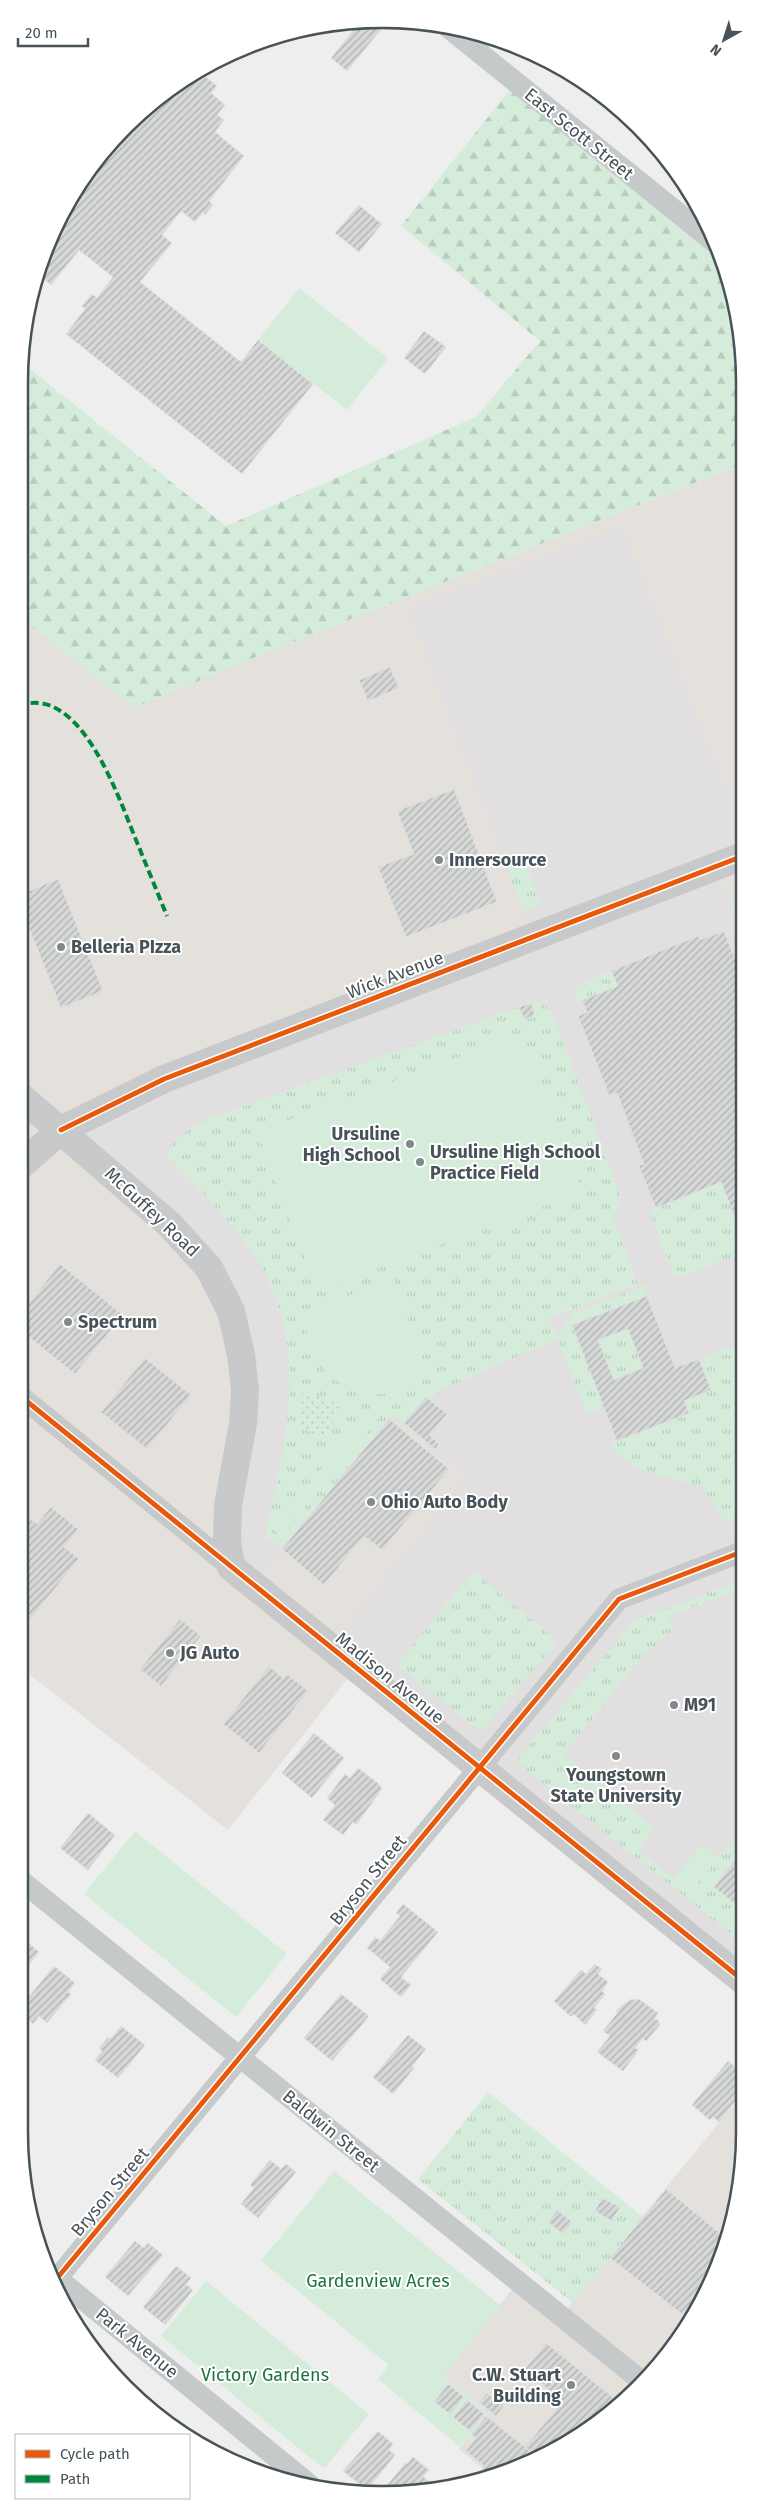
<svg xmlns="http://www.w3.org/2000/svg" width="764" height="2514" font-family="'Fira Sans',sans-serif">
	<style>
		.commercial { fill: #e4e1dc }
		.education { fill: #e1dfe0 }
		.grass { fill: url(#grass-tufts) }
		.forest { fill: url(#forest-firs) }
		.park { fill: url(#park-dots) }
		.garden { fill: #d5ecdb }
		.building { fill: url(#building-hatch); stroke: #e0e0e1; fill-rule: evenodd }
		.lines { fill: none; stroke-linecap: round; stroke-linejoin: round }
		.street { stroke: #c6c9ca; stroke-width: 21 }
		.secondary { stroke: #c7c9cb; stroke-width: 28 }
		.quiet { stroke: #00873e; stroke-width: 4; stroke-dasharray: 8 4; stroke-linecap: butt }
		.cycleway-casing { stroke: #fff; stroke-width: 8 }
		.cycleway { stroke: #e8590c; stroke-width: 5 }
		.poi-dot { fill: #82898d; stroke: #fff; stroke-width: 2 }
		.labels { text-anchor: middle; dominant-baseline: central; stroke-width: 4; stroke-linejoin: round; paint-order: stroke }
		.street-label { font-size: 18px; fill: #475359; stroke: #fff }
		.poi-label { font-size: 18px; font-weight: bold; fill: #475359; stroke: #fff; text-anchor: start }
		.park-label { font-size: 18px; fill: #1e7440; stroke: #fff }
		.rim { fill: none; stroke: #475359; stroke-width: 2.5 }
	</style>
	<defs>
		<pattern id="grass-tufts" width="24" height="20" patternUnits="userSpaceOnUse" patternTransform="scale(1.25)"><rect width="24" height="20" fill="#d5ecdb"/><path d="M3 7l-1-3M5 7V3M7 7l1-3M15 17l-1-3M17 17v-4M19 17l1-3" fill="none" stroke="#b8ccbe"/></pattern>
		<pattern id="forest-firs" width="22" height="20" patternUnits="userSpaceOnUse" patternTransform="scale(1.25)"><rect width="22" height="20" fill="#d5ecdb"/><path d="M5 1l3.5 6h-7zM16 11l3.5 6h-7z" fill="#b8ccbe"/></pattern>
		<pattern id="park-dots" width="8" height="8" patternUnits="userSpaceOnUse" patternTransform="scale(1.25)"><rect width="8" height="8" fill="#d5ecdb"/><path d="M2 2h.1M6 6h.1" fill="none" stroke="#b8ccbe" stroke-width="1.8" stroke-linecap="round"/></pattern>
		<pattern id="building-hatch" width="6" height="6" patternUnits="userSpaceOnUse" patternTransform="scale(1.25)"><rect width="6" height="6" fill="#d6d7d7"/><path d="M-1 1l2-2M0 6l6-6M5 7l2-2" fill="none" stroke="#afb1b1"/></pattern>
	</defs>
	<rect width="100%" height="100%" fill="#efeeee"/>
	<!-- commercial -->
	<path class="commercial" d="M 742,464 L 743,935 L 716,867 L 393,1414 L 465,1475 L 350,1620 L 356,1668 L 228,1830 L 19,1666 L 19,631 L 26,622 L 134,707 L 268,652 Z
		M 745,2091 L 745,2132 L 738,2203 L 717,2271 L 684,2334 L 639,2389 L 584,2434 L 491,2476 L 459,2449 L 488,2413 L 443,2376 L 518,2282 L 561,2316 Z"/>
	<!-- education -->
	<path class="education" d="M 622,526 L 743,833 L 743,856 L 716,867 L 743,935 L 745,1982 L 329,1646 L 465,1475 L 393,1415 L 252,1585 L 231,1567 L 243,1424 L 209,1268 L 61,1130 L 533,937 L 408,608 Z"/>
	<!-- grass -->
	<path class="grass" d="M 524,861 L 541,905 L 524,912 L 507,868 Z
		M 743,899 L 743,915 L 737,918 L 730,903 Z
		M 611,971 L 618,986 L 577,1002 L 574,994 L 579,985 Z
		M 536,1001 L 548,1007 L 557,1025 L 621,1198 L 614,1220 L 638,1284 L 549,1318 L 557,1338 L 573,1313 L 647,1285 L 648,1288 L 645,1290 L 647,1296 L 572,1325 L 604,1408 L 587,1414 L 557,1339 L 441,1390 L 431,1400 L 426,1397 L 404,1423 L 392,1415 L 282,1549 L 265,1536 C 285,1447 310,1349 260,1265 C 235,1224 200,1190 166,1155 L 178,1137 L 203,1121 Z
		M 721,1182 L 744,1240 L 744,1253 L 675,1278 L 648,1208 L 650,1210 Z
		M 628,1329 L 643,1368 L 614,1380 L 598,1340 Z
		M 744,1342 L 744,1514 L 725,1522 L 703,1487 C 678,1479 620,1470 610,1444 L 689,1414 L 684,1401 L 711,1390 L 699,1359 Z
		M 473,1571 L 558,1641 L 481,1732 L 397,1665 Z
		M 744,1579 L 744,1588 L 669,1616 L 673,1628 L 671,1631 L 644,1655 L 564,1754 L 655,1828 L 638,1850 L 690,1892 L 727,1847 L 738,1856 L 714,1887 L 745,1912 L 745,1945 L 516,1761 L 634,1621 Z
		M 488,2092 L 643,2217 L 573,2303 L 418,2179 Z"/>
	<!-- forest -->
	<path class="forest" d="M 516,82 L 714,242 L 742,335 L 742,464 L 268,652 L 134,708 L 26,622 L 19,631 L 19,382 L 21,362 L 226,526 L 476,417 L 540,341 L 401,226 Z"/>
	<!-- park -->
	<path class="park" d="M 303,1391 L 343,1406 L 323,1438 L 300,1427 Z"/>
	<!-- garden -->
	<path class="garden" d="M 299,288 L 388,358 L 347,410 L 258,340 Z
		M 523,1033 L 583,1192 L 317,1291 L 257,1132 Z
		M 393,1279 L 430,1378 C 417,1382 403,1390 389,1393 C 362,1398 329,1383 316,1358 C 309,1345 306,1328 301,1313 Z
		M 377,1401 L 387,1408 L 281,1536 L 272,1528 Z
		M 745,1824 L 745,1862 L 727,1847 Z
		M 135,1831 L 287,1954 L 236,2017 L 84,1894 Z
		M 700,1846 L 706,1847 L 719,1858 L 690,1892 L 673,1879 Z
		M 334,2171 L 501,2306 L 443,2376 L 488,2413 L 460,2447 L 378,2379 L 389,2365 L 261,2261 Z
		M 206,2281 L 369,2414 L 324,2469 L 161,2336 Z"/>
	<!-- building -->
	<path class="building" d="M 382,19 L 387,22 L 347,71 L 331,58 L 361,21 Z
		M 198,71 L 217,86 L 211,93 L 225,105 L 217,115 L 224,120 L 215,132 L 244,156 L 209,201 L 213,205 L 205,215 L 203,212 L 195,222 L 181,211 L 162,235 L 172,243 L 140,282 L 241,362 L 258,340 L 313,384 L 242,474 L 66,334 L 85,309 L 82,306 L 92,294 L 97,298 L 113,277 L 79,250 L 51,285 L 37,274 L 47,243 L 80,180 L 125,125 L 180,80 Z
		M 359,205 L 382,224 L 359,252 L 335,233 Z
		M 424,331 L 446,347 L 425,374 L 404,358 Z
		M 390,667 L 399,688 L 368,701 L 359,680 Z
		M 454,789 L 497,902 L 406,937 L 378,867 L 414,854 L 397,811 Z
		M 58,879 L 103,991 L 61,1008 L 19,903 L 19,895 Z
		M 743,915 L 743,935 L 737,918 Z
		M 724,931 L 743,979 L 744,1240 L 721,1182 L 656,1208 L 639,1166 L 644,1164 L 617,1093 L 609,1095 L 578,1016 L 587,1012 L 582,1000 L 618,986 L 611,971 L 698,936 L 700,940 Z
		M 531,1003 L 535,1015 L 524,1019 L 519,1007 Z
		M 60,1264 L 123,1315 L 75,1374 L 19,1329 L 19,1315 Z
		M 647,1296 L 675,1368 L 699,1359 L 711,1390 L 684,1401 L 689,1413 L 617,1441 L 572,1325 ZM 628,1329 L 643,1368 L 614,1380 L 598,1340 Z
		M 145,1358 L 191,1395 L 147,1449 L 101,1412 Z
		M 426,1397 L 447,1414 L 429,1435 L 439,1444 L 435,1449 L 404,1423 Z
		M 389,1419 L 449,1469 L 382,1550 L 364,1536 L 324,1585 L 282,1549 Z
		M 19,1481 L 27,1488 L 19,1498 Z
		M 51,1507 L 78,1529 L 64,1547 L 79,1559 L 19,1633 L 19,1518 L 22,1513 L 37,1524 Z
		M 180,1619 L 201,1636 L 161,1686 L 140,1669 Z
		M 269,1666 L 283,1678 L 287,1674 L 308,1691 L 259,1753 L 223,1724 Z
		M 314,1733 L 344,1758 L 312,1798 L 282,1773 Z
		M 358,1768 L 379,1784 L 382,1789 L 356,1825 L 353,1822 L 343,1835 L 323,1820 L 335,1805 L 327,1798 L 345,1774 L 350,1778 Z
		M 88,1813 L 115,1835 L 88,1870 L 60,1848 Z
		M 738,1856 L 745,1862 L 745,1912 L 714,1887 Z
		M 403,1904 L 438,1932 L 401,1977 L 411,1985 L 401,1997 L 380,1979 L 390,1967 L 367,1948 L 375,1937 L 380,1941 L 400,1916 L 396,1913 Z
		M 19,1935 L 39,1952 L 19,1977 Z
		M 595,1964 L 602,1969 L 598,1974 L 608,1982 L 602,1991 L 605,1994 L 594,2008 L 597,2010 L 585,2025 L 574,2014 L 571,2017 L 554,2001 L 581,1970 L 586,1974 Z
		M 54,1966 L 75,1983 L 68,1992 L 71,1994 L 47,2023 L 39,2016 L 33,2024 L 19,2012 L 19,2009 Z
		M 341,1994 L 369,2016 L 332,2061 L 304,2038 Z
		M 639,1999 L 658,2013 L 654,2019 L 658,2020 L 660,2025 L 646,2041 L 643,2038 L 635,2048 L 639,2050 L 623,2071 L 597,2052 L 610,2036 L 603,2031 L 618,2012 L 616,2011 L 629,2000 Z
		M 121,2026 L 145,2045 L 118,2078 L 95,2060 L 102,2051 L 99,2048 L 108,2037 L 110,2039 Z
		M 408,2035 L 426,2049 L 412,2066 L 414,2068 L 393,2094 L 373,2077 Z
		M 728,2061 L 745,2076 L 745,2089 L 719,2122 L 713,2117 L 710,2120 L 692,2105 Z
		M 270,2160 L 281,2169 L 286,2164 L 296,2172 L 258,2218 L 241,2204 L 254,2188 L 250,2185 Z
		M 666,2189 L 727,2239 L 717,2271 L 691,2321 L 610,2258 Z
		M 602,2198 L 620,2207 L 612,2221 L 595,2211 Z
		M 557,2210 L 572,2222 L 563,2234 L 548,2222 Z
		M 135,2241 L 144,2248 L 148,2243 L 163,2255 L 128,2296 L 105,2277 Z
		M 176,2266 L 191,2278 L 186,2284 L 193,2290 L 165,2325 L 143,2307 Z
		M 546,2343 L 621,2404 L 584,2434 L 536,2456 L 525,2447 L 563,2401 L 524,2370 Z
		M 448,2384 L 464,2397 L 450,2414 L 434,2402 Z
		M 487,2393 L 504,2406 L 496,2416 L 479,2402 Z
		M 467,2400 L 484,2414 L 470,2431 L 453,2417 Z
		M 486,2416 L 525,2447 L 536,2456 L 491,2476 L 482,2469 L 484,2466 L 466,2451 L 476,2438 L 471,2434 Z
		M 378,2431 L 393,2444 L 389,2450 L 395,2455 L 367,2490 L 343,2471 Z
		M 413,2457 L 429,2470 L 423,2477 L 429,2481 L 419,2492 L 406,2494 L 381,2493 L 406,2462 L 407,2464 Z"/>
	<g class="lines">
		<!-- street -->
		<path class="street" d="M 445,25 L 714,242
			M 19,1395 L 231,1567
			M 19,1879 L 644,2383
			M 57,2278 L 310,2485
			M 54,2282 L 619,1599 L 744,1551"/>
		<!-- secondary -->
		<path class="secondary" d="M 19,1095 L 170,1225 L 209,1268 L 231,1311 L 241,1355 L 245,1390 L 243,1424 L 228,1505 L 227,1540 L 231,1567 L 745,1982
			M 19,1167 L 61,1130 L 164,1079 L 743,856"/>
		<!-- quiet -->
		<path class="quiet" d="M 19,706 C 79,683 117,793 134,835 C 145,862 156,889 167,916"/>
		<defs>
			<path id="cycleway" d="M 61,1130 L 164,1079 L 743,856
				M 19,1395 L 745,1982
				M 54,2282 L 619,1599 L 744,1551"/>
		</defs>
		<!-- cycleway casing -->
		<use href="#cycleway" class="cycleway-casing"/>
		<!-- cycleway -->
		<use href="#cycleway" class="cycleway"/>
	</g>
	<!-- markers -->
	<g class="poi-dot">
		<circle cx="439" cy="860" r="5"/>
		<circle cx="61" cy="947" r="5"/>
		<circle cx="410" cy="1144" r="5"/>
		<circle cx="420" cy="1162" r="5"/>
		<circle cx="68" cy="1322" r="5"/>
		<circle cx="371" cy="1502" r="5"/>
		<circle cx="170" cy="1653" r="5"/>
		<circle cx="674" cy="1705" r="5"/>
		<circle cx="616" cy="1756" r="5"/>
		<circle cx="571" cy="2385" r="5"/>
	</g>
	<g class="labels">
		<!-- street labels -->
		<g class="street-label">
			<text transform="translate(579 134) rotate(39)">East Scott Street</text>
			<text transform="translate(395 975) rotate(-21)">Wick Avenue</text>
			<text transform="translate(152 1212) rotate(43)">McGuffey Road</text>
			<text transform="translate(390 1678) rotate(39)">Madison Avenue</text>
			<text transform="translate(368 1880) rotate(-51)">Bryson Street</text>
			<text transform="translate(331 2131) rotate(39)">Baldwin Street</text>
			<text transform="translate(110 2192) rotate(-50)">Bryson Street</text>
			<text transform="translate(137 2343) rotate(39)">Park Avenue</text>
		</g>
		<!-- poi labels -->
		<g class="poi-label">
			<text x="449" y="860">Innersource</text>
			<text x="71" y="947">Belleria PIzza</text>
			<text x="400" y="1134" text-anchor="end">Ursuline<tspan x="400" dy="21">High School</tspan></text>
			<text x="430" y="1152">Ursuline High School<tspan x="430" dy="21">Practice Field</tspan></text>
			<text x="78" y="1322">Spectrum</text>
			<text x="381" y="1502">Ohio Auto Body</text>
			<text x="180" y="1653">JG Auto</text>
			<text x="684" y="1705">M91</text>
			<text x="616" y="1775" text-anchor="middle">Youngstown<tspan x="616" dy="21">State University</tspan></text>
			<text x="561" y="2375" text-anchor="end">C.W. Stuart<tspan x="561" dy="21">Building</tspan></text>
		</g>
		<!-- park labels -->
		<g class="park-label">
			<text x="378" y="2281">Gardenview Acres</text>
			<text x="265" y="2375">Victory Gardens</text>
		</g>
	</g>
	<!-- crop -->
	<path d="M0 0H764V2514H0ZM382 28H382A354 354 0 0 1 736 382V2132A354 354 0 0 1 382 2486H382A354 354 0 0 1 28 2132V382A354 354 0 0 1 382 28Z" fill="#fff" fill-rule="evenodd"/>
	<path class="rim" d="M382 28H382A354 354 0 0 1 736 382V2132A354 354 0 0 1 382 2486H382A354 354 0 0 1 28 2132V382A354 354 0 0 1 382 28Z"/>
	<!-- legend -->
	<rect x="15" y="2434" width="175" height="65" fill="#ffffff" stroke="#b5babd"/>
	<rect x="25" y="2450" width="25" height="8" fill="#e8590c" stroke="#b5babd"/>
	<text x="60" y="2459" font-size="15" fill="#475359">Cycle path</text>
	<rect x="25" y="2475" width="25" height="8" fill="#00873e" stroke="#b5babd"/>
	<text x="60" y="2484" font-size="15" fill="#475359">Path</text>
	<!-- north arrow -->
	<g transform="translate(724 40) rotate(219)" stroke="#ffffff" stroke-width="4" paint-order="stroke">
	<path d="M0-4L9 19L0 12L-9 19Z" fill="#475359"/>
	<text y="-8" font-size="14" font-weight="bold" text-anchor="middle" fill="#475359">N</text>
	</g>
	<!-- scale -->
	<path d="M18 38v8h70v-8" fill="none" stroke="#475359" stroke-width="2.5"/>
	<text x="25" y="38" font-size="15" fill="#475359" stroke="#ffffff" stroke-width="4" paint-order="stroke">20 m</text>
</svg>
